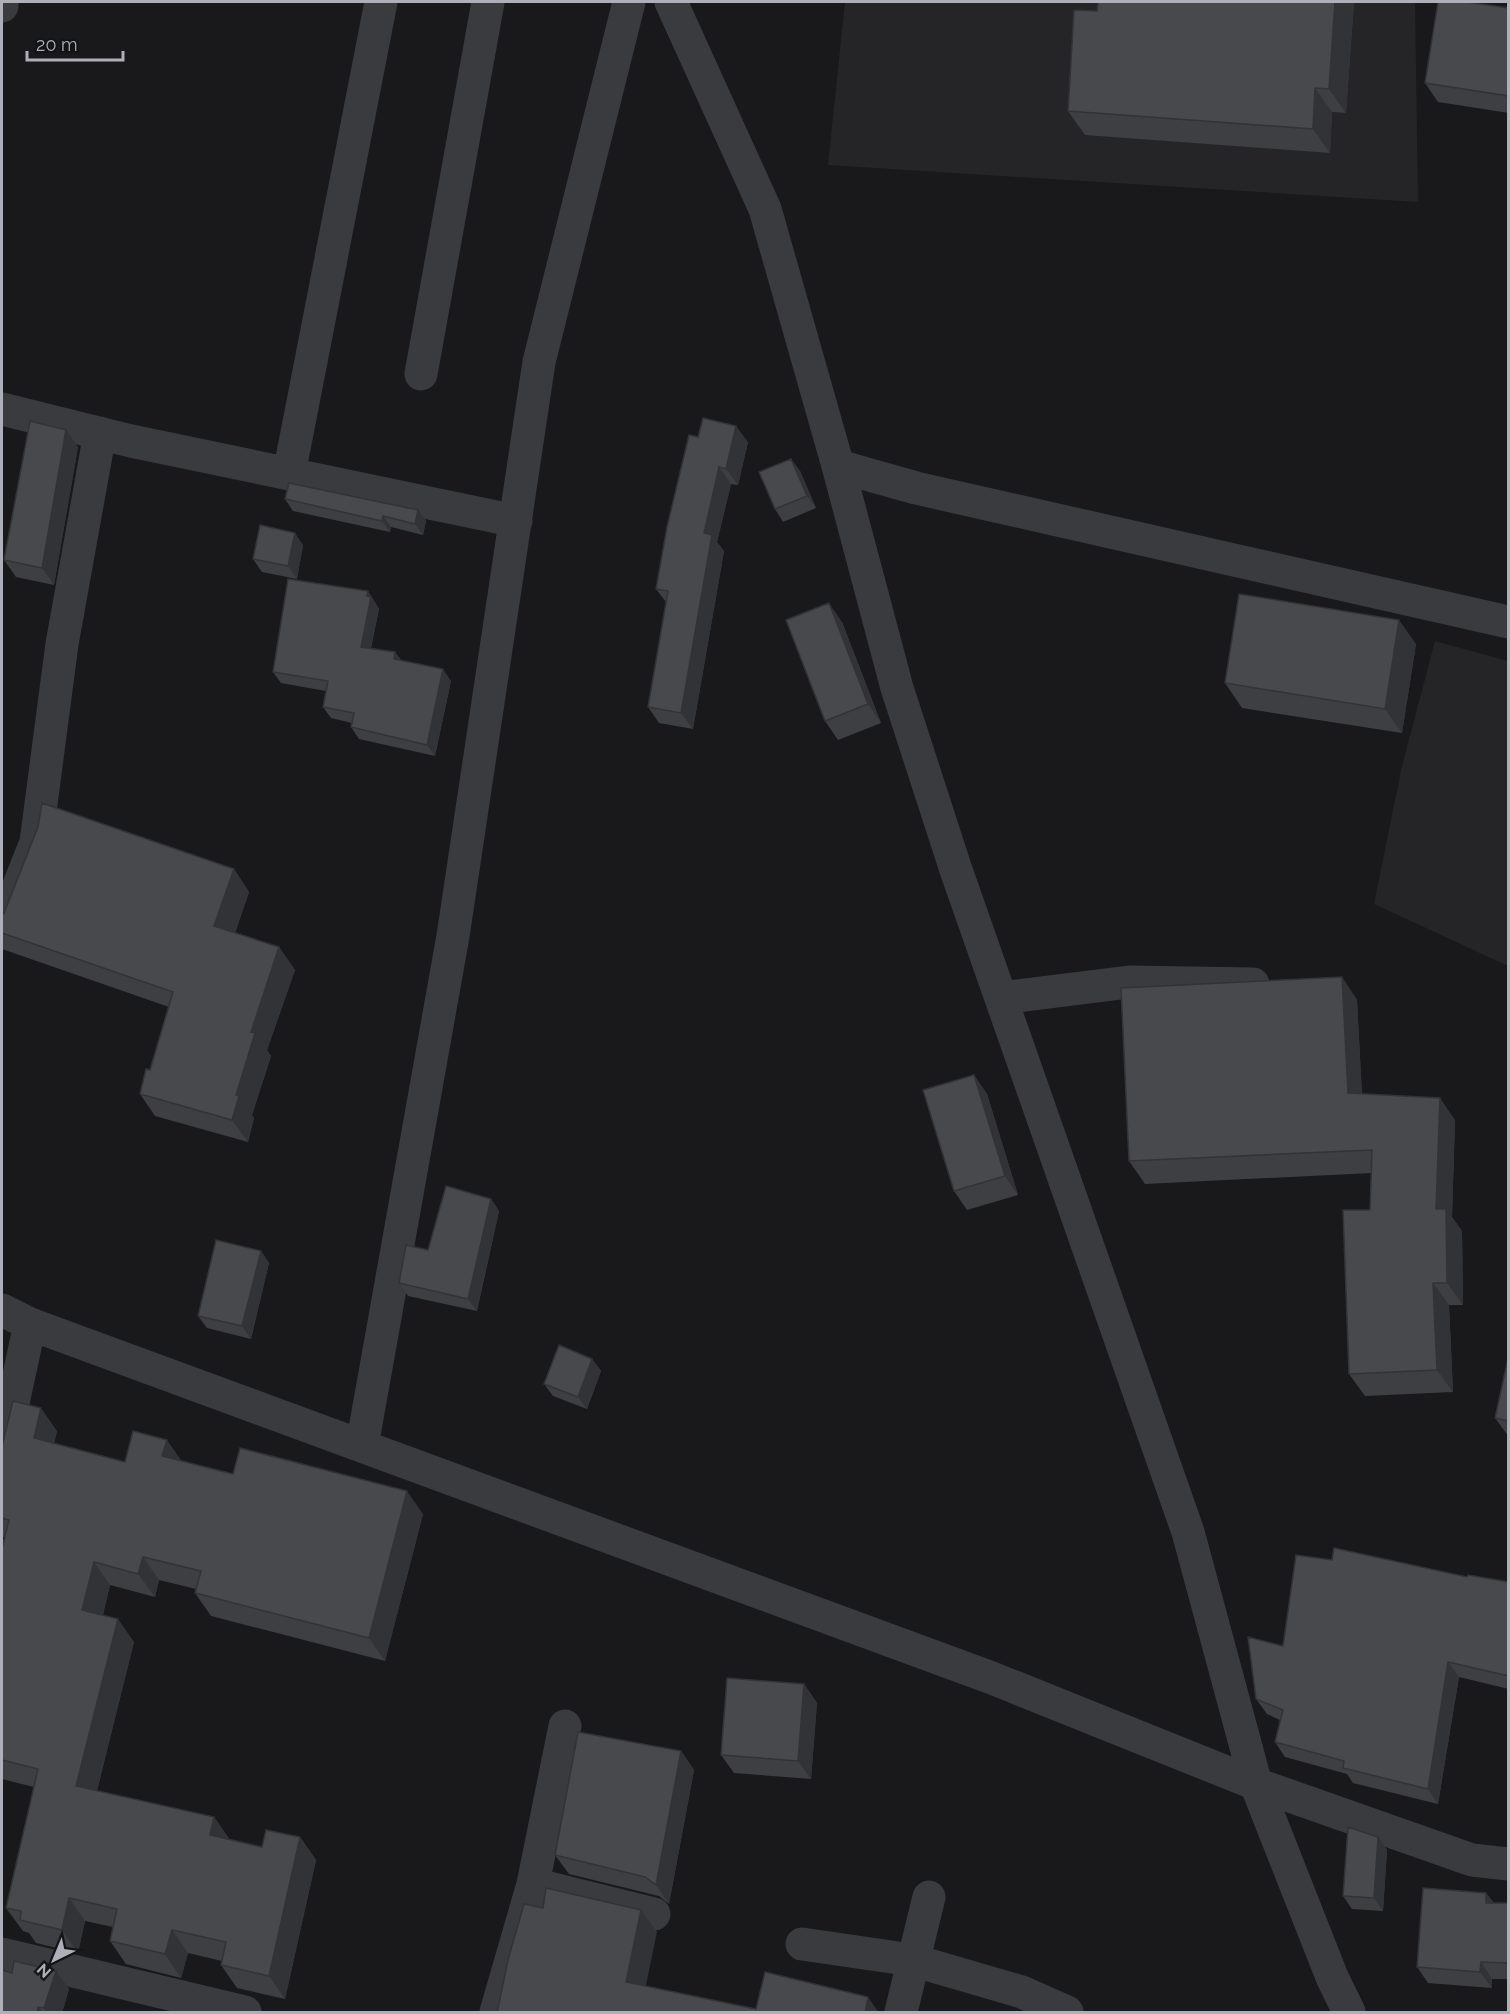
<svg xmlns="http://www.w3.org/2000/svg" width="1510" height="2014" font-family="Raleway,sans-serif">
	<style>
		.built { fill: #252528 }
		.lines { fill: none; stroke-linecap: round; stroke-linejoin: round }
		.minor { stroke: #3a3b3f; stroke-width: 33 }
		.wall { fill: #3e3f42 }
		.shaded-wall { fill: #323336 }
		.building { fill: #48494d; stroke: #323336; stroke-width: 1.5 }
	</style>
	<rect width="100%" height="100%" fill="#19191b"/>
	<!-- built -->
	<path class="built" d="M 845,2 L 1415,2 L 1418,202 L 828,165 Z
		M 1435,641 L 1508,661 L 1508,966 L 1374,904 L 1402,766 Z"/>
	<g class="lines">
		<!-- minor -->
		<path class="minor" d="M 671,2 L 765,209 L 838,466 L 897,688 L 956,870 L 1188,1532 L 1256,1784 L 1332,1977 L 1349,2012
			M 2,6 L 2,2
			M 421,374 L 488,2
			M 2,409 L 131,441 L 516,521
			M 838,466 L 916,488 L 1508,622
			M 289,474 L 381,2
			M 2,928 L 36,842 L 62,644 L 100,433
			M 1001,998 L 1129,982 L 1253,984
			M 2,1310 L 30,1324 L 992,1678 L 1256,1784 L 1472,1860 L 1508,1864
			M 362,1446 L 453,936 L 539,362 L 629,2
			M 2,1454 L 30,1324
			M 533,1884 L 654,1914
			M 802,1944 L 912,1960 L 1022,1992 L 1067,2012
			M 2,1954 L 245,2012
			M 496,2012 L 533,1884 L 565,1726
			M 901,2012 L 929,1897"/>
	</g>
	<!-- wall -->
	<path class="wall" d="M 1098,2 L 1354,2 L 1346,113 L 1332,112 L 1330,153 L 1085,135 L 1068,111 L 1097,11 Z
		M 1509,8 L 1509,113 L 1438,102 L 1425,83 Z
		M 698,437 L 748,442 L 738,485 L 731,484 L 717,542 L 724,551 L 693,729 L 659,723 L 648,707 L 666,602 L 656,589 Z
		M 78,447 L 54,585 L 16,577 L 4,560 Z
		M 791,459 L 800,471 L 816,508 L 783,522 L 775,509 Z
		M 285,499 L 418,510 L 426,521 L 423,535 L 391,527 L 390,532 L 293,511 Z
		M 303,545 L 297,579 L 262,572 L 253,559 Z
		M 368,591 L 379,609 L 371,648 L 395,652 L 401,660 L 451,681 L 435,756 L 359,739 L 351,727 L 352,723 L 331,718 L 323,707 L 326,691 L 281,683 L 273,672 Z
		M 842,622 L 881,723 L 838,740 L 825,721 Z
		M 1416,644 L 1402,733 L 1242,708 L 1225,683 Z
		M 234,869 L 249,892 L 235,933 L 279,947 L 295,970 L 267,1050 L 271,1056 L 252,1115 L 254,1118 L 248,1142 L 155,1116 L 140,1094 L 150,1070 L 169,1007 L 2,949 L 2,915 L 4,913 Z
		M 1342,977 L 1357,1000 L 1362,1094 L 1455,1120 L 1452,1217 L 1462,1231 L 1463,1305 L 1449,1305 L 1453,1392 L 1365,1396 L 1349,1374 L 1370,1210 L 1372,1173 L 1145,1184 L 1129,1161 Z
		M 974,1075 L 987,1094 L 1018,1195 L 967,1210 L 954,1191 Z
		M 491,1199 L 499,1211 L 477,1311 L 408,1296 L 399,1283 L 428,1250 Z
		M 261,1251 L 269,1263 L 251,1339 L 207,1328 L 198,1316 Z
		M 1509,1354 L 1509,1437 L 1495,1418 Z
		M 592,1359 L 601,1371 L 587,1409 L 553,1396 L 544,1384 Z
		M 57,1431 L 54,1443 L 125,1462 L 182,1461 L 233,1474 L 423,1514 L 385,1661 L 211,1616 L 195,1593 L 196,1589 L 159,1580 L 155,1597 L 110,1585 L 103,1615 L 134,1642 L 97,1791 L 214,1817 L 230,1840 L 262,1847 L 300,1837 L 316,1860 L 285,1999 L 237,1988 L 221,1965 L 222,1961 L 188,1953 L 181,1978 L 126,1964 L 110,1941 L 113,1927 L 85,1921 L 78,1953 L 36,1943 L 29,1933 L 23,1931 L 6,1908 L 34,1787 L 2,1779 L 2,1548 L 4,1537 L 2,1537 L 2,1446 Z
		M 1332,1560 L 1509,1582 L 1509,1689 L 1459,1677 L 1438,1804 L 1353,1783 L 1347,1774 L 1285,1757 L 1275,1742 L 1280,1720 L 1267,1714 L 1256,1699 L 1283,1646 Z
		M 804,1684 L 817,1703 L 811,1779 L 734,1773 L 721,1755 Z
		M 681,1751 L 694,1770 L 669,1904 L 659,1896 L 569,1874 L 555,1855 Z
		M 1378,1837 L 1387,1850 L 1383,1911 L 1352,1909 L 1343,1896 Z
		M 1486,1893 L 1494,1903 L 1509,1903 L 1509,1979 L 1492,1979 L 1492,1988 L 1428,1983 L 1417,1967 Z
		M 56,1971 L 69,1989 L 62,2013 L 2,2013 L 12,1973 Z"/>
	<!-- shaded-wall -->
	<path class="shaded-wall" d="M 1335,2 L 1354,2 L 1346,113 L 1329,89 Z
		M 1315,88 L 1332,112 L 1330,153 L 1313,129 Z
		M 736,426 L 748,442 L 738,485 L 726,469 Z
		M 66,430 L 78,447 L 54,585 L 42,568 Z
		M 791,459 L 800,471 L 816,508 L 807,496 Z
		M 719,467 L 731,484 L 717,542 L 724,551 L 693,729 L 681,713 L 704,533 Z
		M 418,510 L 426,521 L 423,535 L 415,524 Z
		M 383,516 L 391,527 L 390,532 L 382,521 Z
		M 295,533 L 303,545 L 297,579 L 288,566 Z
		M 368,591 L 379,609 L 369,658 L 361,647 Z
		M 829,603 L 842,622 L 881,723 L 868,704 Z
		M 1399,620 L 1416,644 L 1402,733 L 1385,709 Z
		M 395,652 L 403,664 L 394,659 Z
		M 443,669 L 451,681 L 435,756 L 427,745 Z
		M 234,869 L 249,892 L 230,948 L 214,926 Z
		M 279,947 L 295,970 L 267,1050 L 271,1056 L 252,1115 L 254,1118 L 248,1142 L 232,1120 L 236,1095 L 251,1032 Z
		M 1342,977 L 1357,1000 L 1363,1116 L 1348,1093 Z
		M 974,1075 L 987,1094 L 1018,1195 L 1005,1176 Z
		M 1440,1098 L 1455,1120 L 1452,1217 L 1462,1231 L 1463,1305 L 1447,1283 L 1436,1209 Z
		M 491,1199 L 499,1211 L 477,1311 L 468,1299 Z
		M 261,1251 L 269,1263 L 251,1339 L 242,1326 Z
		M 1433,1283 L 1449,1305 L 1453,1392 L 1437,1370 Z
		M 592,1359 L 601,1371 L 587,1409 L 578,1397 Z
		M 41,1408 L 57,1431 L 50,1461 L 34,1438 Z
		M 167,1440 L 183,1463 L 162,1456 Z
		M 407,1491 L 423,1514 L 385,1661 L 369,1638 Z
		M 143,1557 L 159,1580 L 155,1597 L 138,1574 Z
		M 94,1562 L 110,1585 L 98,1633 L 82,1610 Z
		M 118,1619 L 134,1642 L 92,1809 L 76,1786 Z
		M 1448,1662 L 1459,1677 L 1438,1804 L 1428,1789 Z
		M 804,1684 L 817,1703 L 811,1779 L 798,1761 Z
		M 681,1751 L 694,1770 L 669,1904 L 656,1885 Z
		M 214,1817 L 230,1840 L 210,1835 Z
		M 300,1837 L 316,1860 L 285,1999 L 269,1976 Z
		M 1378,1837 L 1387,1850 L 1383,1911 L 1374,1898 Z
		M 1486,1893 L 1498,1909 L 1486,1903 Z
		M 69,1898 L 85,1921 L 78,1953 L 62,1930 Z
		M 641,1910 L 657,1932 L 642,2004 L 626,1982 Z
		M 172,1930 L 188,1953 L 181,1978 L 165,1954 Z
		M 1481,1962 L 1492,1979 L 1492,1988 L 1480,1972 Z
		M 56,1971 L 69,1989 L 62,2013 L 47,2013 L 44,2008 Z
		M 868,1997 L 879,2013 L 865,2013 Z
		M 38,2007 L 43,2013 L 37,2013 Z"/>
	<!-- building -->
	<path class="building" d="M 1098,2 L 1335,2 L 1329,89 L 1315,88 L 1313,129 L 1068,111 L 1074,10 L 1097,11 Z
		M 1438,2 L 1467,2 L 1509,8 L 1509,96 L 1425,83 Z
		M 703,418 L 736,426 L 726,469 L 719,467 L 704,533 L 712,535 L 681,713 L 648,707 L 668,591 L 656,589 L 667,527 L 689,435 L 698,437 Z
		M 30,421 L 66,430 L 42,568 L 4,560 Z
		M 791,459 L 807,496 L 775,509 L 759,472 Z
		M 289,483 L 418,510 L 415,524 L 383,516 L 382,521 L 285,499 Z
		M 260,525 L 295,533 L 288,566 L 253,559 Z
		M 288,579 L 368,591 L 367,596 L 371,597 L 361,647 L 395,652 L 394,659 L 443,669 L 427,745 L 351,727 L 354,713 L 323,707 L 328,681 L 273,672 Z
		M 1239,594 L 1399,620 L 1385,709 L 1225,683 Z
		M 829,603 L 868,704 L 825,721 L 786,620 Z
		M 42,803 L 234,869 L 214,926 L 279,947 L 251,1032 L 255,1033 L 236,1095 L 239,1096 L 232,1120 L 140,1094 L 146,1069 L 150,1070 L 173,992 L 2,933 L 2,915 L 4,913 L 38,827 Z
		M 1342,977 L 1348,1093 L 1440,1098 L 1436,1209 L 1446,1209 L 1447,1283 L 1433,1283 L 1437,1370 L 1349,1374 L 1343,1210 L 1370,1210 L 1372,1150 L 1129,1161 L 1121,988 Z
		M 974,1075 L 1005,1176 L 954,1191 L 923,1090 Z
		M 446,1186 L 491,1199 L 468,1299 L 399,1283 L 406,1245 L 428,1250 Z
		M 216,1240 L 261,1251 L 242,1326 L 198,1316 Z
		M 559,1345 L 592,1359 L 578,1397 L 544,1384 Z
		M 1509,1354 L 1509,1421 L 1495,1418 Z
		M 13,1401 L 41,1408 L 34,1438 L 125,1462 L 133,1431 L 167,1440 L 162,1456 L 233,1474 L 240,1448 L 407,1491 L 369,1638 L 195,1593 L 201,1571 L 143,1557 L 138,1574 L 94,1562 L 82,1610 L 118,1619 L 76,1786 L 214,1817 L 210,1835 L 262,1847 L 266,1830 L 300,1837 L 269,1976 L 221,1965 L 226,1942 L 172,1930 L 165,1954 L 110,1941 L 117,1909 L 69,1898 L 62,1930 L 20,1920 L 21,1911 L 6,1908 L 38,1769 L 2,1760 L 2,1548 L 9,1520 L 2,1518 L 2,1446 Z
		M 1334,1548 L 1467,1577 L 1468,1575 L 1509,1582 L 1509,1676 L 1448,1662 L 1428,1789 L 1343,1768 L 1344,1761 L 1275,1742 L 1283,1710 L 1256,1699 L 1248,1637 L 1283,1646 L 1296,1555 L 1332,1560 Z
		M 727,1678 L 804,1684 L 798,1761 L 721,1755 Z
		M 578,1732 L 681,1751 L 656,1885 L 645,1877 L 555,1855 Z
		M 1348,1827 L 1378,1837 L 1374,1898 L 1343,1896 Z
		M 546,1888 L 641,1910 L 626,1982 L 756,2009 L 765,1972 L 868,1997 L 865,2013 L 497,2013 L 508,1960 L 524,1904 L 543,1908 Z
		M 1423,1888 L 1486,1893 L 1486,1903 L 1509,1903 L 1509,1963 L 1481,1962 L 1480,1972 L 1417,1967 Z
		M 14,1961 L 56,1971 L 44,2008 L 38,2007 L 37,2013 L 2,2013 L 2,1970 L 12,1973 Z"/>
	<!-- border -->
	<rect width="1510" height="2014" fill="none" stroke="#adb0b9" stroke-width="6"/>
	<!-- north arrow -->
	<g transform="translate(54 1960) rotate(223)" stroke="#141416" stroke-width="4.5" paint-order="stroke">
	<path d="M0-4.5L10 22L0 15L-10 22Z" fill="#adb0b9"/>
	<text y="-9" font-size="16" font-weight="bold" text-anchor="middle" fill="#adb0b9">N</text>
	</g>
	<!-- scale -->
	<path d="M27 51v9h96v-9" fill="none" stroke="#adb0b9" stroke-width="3"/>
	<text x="36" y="51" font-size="18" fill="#adb0b9" stroke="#141416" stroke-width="4.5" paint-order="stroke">20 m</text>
</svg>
